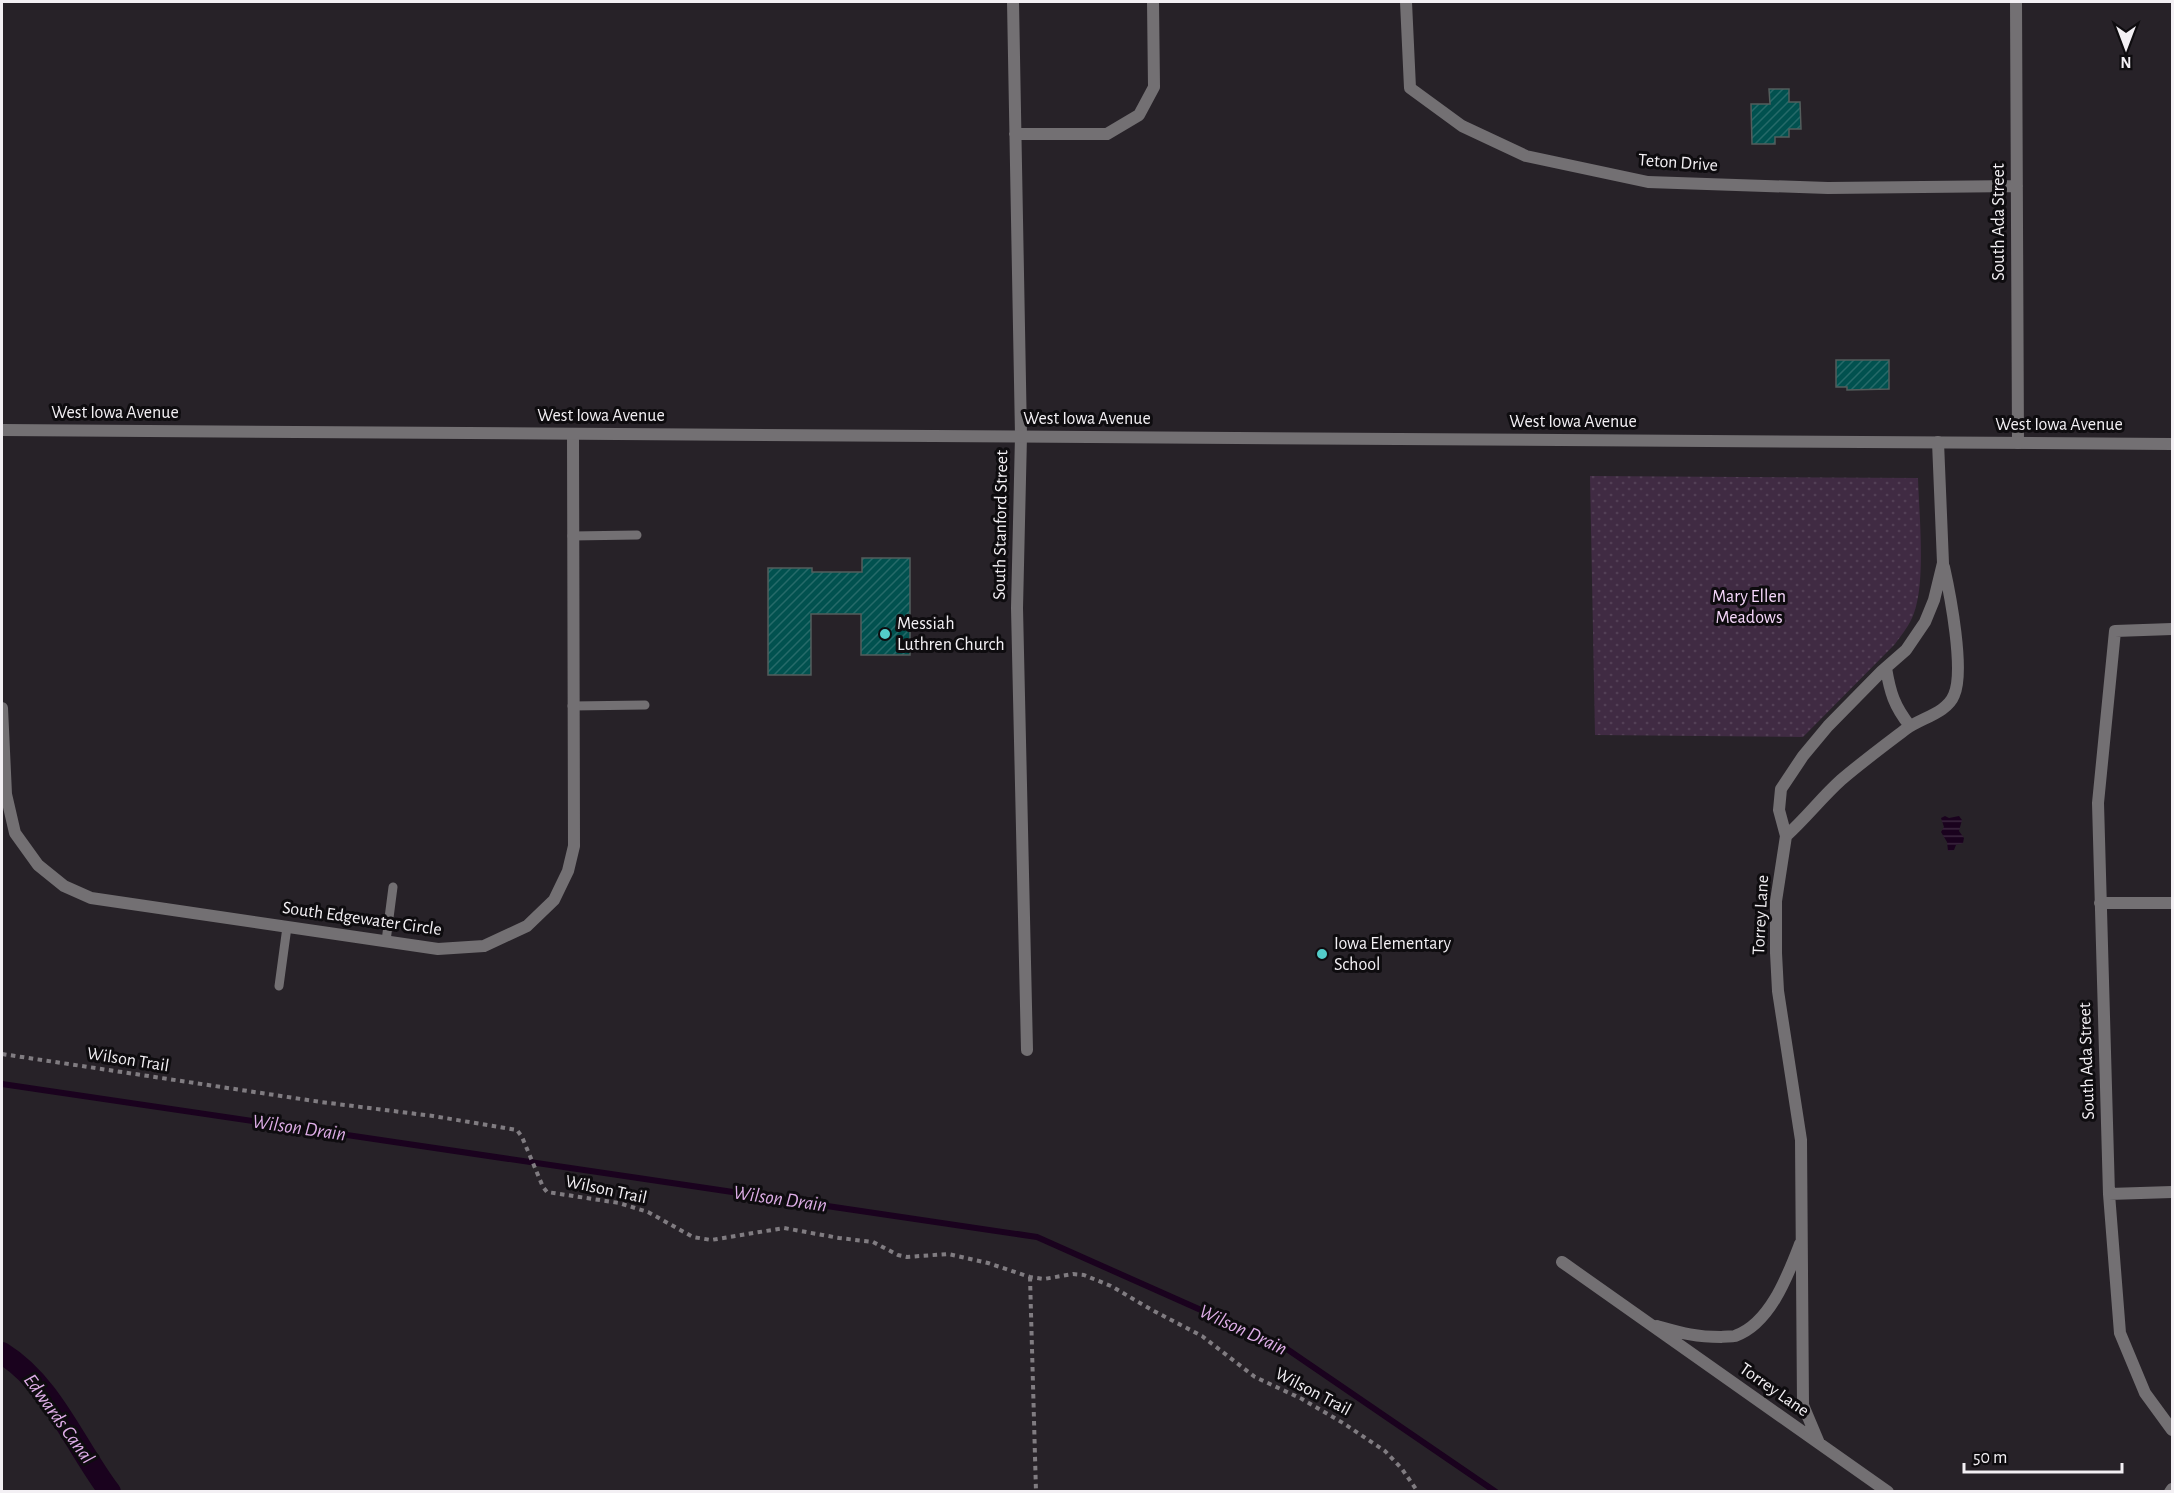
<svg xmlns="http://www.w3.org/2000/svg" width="2174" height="1493" font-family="'Alegreya Sans',sans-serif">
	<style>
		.park { fill: url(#park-dots) }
		.water { fill: url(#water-rules) }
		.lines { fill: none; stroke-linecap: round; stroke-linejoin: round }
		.stream { stroke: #1a021e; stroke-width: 6 }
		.canal { stroke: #1a021e; stroke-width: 22 }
		.building { fill: url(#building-hatch); stroke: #535d5c; stroke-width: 1.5 }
		.path { stroke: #807c81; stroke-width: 4; stroke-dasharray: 4.5 4.5; stroke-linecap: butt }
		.service { stroke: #737073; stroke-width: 9 }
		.minor { stroke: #737073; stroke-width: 12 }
		.tertiary { stroke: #737073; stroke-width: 12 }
		.poi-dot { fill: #53cdca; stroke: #0e0c0f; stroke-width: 2 }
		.labels { text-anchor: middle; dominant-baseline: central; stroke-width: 6; stroke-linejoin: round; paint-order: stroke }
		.street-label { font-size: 18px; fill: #f3f0f4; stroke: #0e0c0f }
		.park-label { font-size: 18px; fill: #f7d8fc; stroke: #0e0c0f }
		.poi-label { font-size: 18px; fill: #f3f0f4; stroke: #0e0c0f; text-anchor: start }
		.water-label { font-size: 20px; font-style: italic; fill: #deade7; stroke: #0e0c0f }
	</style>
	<defs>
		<pattern id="park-dots" width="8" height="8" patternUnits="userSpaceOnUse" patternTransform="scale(1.5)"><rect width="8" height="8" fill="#402b43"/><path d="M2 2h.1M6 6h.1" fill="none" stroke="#534056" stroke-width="1.8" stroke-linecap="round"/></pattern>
		<pattern id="water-rules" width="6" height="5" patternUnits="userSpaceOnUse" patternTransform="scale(1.5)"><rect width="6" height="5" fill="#1a021e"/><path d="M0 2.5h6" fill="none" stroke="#3c273f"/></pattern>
		<pattern id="building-hatch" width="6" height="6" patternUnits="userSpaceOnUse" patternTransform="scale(1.5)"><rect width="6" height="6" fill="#01514f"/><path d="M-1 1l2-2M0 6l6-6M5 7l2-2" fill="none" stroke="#266a69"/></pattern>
	</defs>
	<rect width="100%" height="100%" fill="#272228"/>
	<!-- park -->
	<path class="park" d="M 1590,476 L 1918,478 C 1919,514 1926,580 1914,613 C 1910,625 1902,634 1895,644 L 1803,737 L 1595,735 Z"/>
	<!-- water -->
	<path class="water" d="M 1945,816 L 1949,818 L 1959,816 L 1962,820 L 1959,831 L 1964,838 L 1963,843 L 1956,845 L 1954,850 L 1948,851 L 1947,842 L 1941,832 L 1944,827 L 1941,818 Z"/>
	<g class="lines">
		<!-- stream -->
		<path class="stream" d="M 2,1084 L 1037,1237 L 1284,1347 L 1496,1492"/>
		<!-- canal -->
		<path class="canal" d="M 2,1353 C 52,1384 75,1446 110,1492"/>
	</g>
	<!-- building -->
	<path class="building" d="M 1769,89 L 1789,89 L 1789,102 L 1800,102 L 1801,129 L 1789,129 L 1789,137 L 1775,137 L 1775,144 L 1752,144 L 1751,104 L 1770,104 Z
		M 1836,360 L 1889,360 L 1889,389 L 1847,390 L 1847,387 L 1836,387 Z
		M 862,558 L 910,558 L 910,655 L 861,655 L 861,614 L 811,614 L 811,675 L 768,675 L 768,568 L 812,568 L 812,572 L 862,572 Z"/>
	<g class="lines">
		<!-- path -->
		<path class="path" d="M 2,1054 L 321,1102 L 433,1116 L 517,1130 L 522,1137 L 543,1187 L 547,1192 L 619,1203 L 648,1212 L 693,1237 L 711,1240 L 784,1228 L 839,1238 L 873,1242 L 898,1255 L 907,1257 L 948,1254 L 988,1263 L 1030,1277 L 1044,1279 L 1073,1274 L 1084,1275 L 1111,1286 L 1152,1310 L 1202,1336 L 1255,1377 L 1302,1399 L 1343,1423 L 1385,1451 L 1402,1469 L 1418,1492
			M 1030,1277 L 1036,1492"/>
		<!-- service -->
		<path class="service" d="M 572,536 L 637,535
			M 572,706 L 645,705
			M 386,941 L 393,887
			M 279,986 L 287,927"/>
		<!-- minor -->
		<path class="minor" d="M 1013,2 L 1021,436 L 1017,608 L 1027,1050
			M 1406,2 L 1410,88 L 1462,126 L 1526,156 L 1648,182 L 1828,188 L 2017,186
			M 2016,2 L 2018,443
			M 1015,134 L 1107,134 L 1139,115 L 1154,87 L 1153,2
			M 2172,629 L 2115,631 L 2098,803 L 2109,1194 L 2120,1333 L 2145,1393 L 2172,1430
			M 1886,668 C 1890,692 1894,706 1910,726
			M 2,708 L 6,794 L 15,833 L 38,865 L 64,886 L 91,898 L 438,949 L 484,946 L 527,926 L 554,900 L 568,871 L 574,846 L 573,434
			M 1786,836 C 1806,818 1822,797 1841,780 C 1862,762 1885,745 1906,729 C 1921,718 1947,713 1954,695 C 1965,671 1950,594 1944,567
			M 2100,903 L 2172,903
			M 2109,1194 L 2172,1192
			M 1562,1262 L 1888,1492
			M 1657,1326 C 1682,1333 1695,1337 1721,1337 C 1725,1336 1731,1337 1735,1336 C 1770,1324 1788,1275 1800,1244
			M 1819,1443 L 1803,1405 L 1801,1140 L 1778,991 L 1776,953 L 1776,901 L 1786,836 L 1779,810 L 1781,789 L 1803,756 L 1828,726 L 1882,671 L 1906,650 L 1925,622 L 1934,600 L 1943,563 L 1938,442
			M 2170,1492 L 2172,1489"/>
		<!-- tertiary -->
		<path class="tertiary" d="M 2,430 L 2172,444"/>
	</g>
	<!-- markers -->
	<g class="poi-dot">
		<circle cx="885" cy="634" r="6"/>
		<circle cx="1322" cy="954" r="6"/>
	</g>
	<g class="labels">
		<!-- street labels -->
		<g class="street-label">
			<text transform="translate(1678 163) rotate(4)">Teton Drive</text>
			<text transform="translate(1999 222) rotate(-90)">South Ada Street</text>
			<text x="115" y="413">West Iowa Avenue</text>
			<text x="601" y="416">West Iowa Avenue</text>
			<text x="1087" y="419">West Iowa Avenue</text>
			<text x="1573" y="422">West Iowa Avenue</text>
			<text x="2059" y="425">West Iowa Avenue</text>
			<text transform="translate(1001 525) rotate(-89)">South Stanford Street</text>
			<text transform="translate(1761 915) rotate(-87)">Torrey Lane</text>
			<text transform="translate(362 919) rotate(8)">South Edgewater Circle</text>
			<text transform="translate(128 1060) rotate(9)">Wilson Trail</text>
			<text transform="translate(2087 1061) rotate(-92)">South Ada Street</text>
			<text transform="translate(606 1190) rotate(12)">Wilson Trail</text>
			<text transform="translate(1774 1390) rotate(35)">Torrey Lane</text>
			<text transform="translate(1313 1392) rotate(28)">Wilson Trail</text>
		</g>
		<!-- park labels -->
		<g class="park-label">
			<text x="1749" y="597">Mary Ellen<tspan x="1749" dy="21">Meadows</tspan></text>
		</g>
		<!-- poi labels -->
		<g class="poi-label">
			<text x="897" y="624">Messiah<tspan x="897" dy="21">Luthren Church</tspan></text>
			<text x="1334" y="944">Iowa Elementary<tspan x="1334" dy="21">School</tspan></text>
		</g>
		<!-- water labels -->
		<g class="water-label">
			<text transform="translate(299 1128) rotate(8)">Wilson Drain</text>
			<text transform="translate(780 1199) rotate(8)">Wilson Drain</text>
			<text transform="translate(1243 1330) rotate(25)">Wilson Drain</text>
			<text transform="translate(59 1419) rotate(54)">Edwards Canal</text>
		</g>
	</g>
	<!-- border -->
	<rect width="2174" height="1493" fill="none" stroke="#f3f0f4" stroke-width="6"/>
	<!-- north arrow -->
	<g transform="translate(2126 48) rotate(180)" stroke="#0e0c0f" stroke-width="4.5" paint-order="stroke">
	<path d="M0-4.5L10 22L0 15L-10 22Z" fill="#f3f0f4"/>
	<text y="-9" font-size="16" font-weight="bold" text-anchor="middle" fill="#f3f0f4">N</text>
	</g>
	<!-- scale -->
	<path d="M1964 1463v9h158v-9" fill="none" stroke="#f3f0f4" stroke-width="3"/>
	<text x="1973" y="1463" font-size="18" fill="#f3f0f4" stroke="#0e0c0f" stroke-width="4.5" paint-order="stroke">50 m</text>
</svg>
